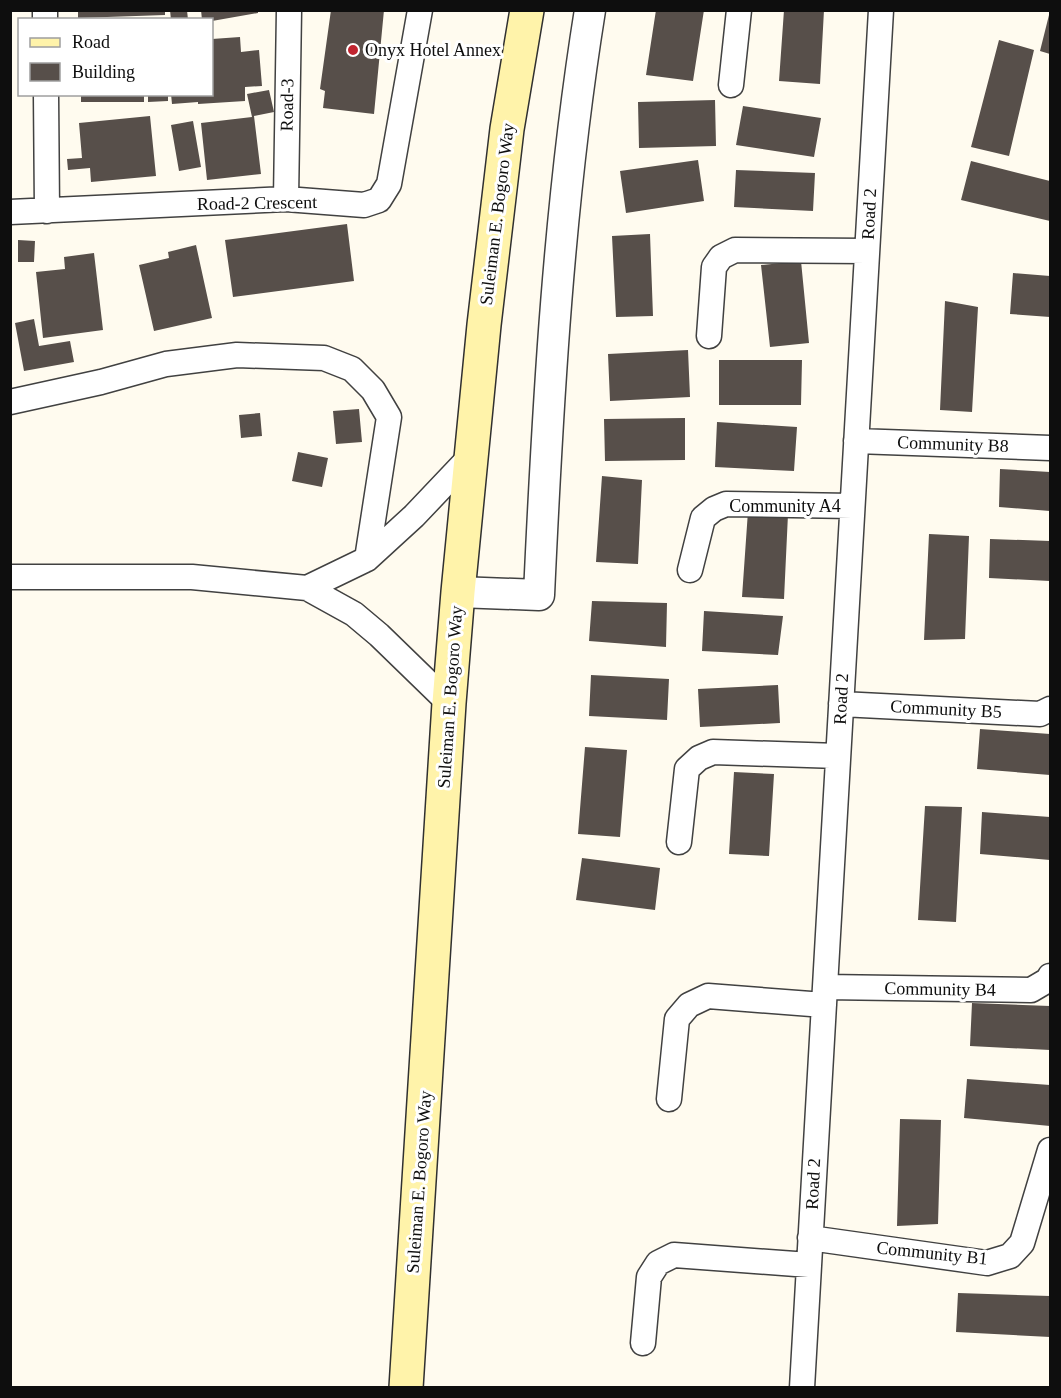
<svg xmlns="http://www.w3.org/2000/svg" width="1061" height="1398" font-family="'Times New Roman',serif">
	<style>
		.building { fill: #574f4a }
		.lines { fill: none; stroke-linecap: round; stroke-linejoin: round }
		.minor-casing { stroke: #414141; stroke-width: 27 }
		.tertiary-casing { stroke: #414141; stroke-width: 33 }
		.secondary-casing { stroke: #303030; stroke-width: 36 }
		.minor { stroke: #fff; stroke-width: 24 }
		.tertiary { stroke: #fff; stroke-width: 30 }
		.secondary { stroke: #fff3aa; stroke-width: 33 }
		.poi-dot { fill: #c0242f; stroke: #fff; stroke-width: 2 }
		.labels { text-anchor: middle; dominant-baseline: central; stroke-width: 6; stroke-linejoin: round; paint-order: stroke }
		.poi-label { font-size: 18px; fill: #0e0e0e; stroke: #fff; text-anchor: start }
		.street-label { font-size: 18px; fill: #0e0e0e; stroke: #fff }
	</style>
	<rect width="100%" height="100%" fill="#fffbef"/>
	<!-- building -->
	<path class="building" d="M 78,10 L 165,10 L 165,15 L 78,18 Z
		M 170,10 L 187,10 L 188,20 L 171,20 Z
		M 201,10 L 258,10 L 258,13 L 212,21 L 202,20 Z
		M 331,10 L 384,10 L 374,114 L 323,108 L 325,91 L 320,89 Z
		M 656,10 L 704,10 L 693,81 L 646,75 Z
		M 784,10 L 824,10 L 820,84 L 779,81 Z
		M 1050,11 L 1050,54 L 1040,51 Z
		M 240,37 L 241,52 L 259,50 L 262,86 L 245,87 L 245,101 L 198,104 L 198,102 L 172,104 L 171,94 L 212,94 L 212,39 Z
		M 999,40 L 1034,50 L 1009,156 L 971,147 Z
		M 269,90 L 274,112 L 254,116 L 261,174 L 207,180 L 201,123 L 252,117 L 247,94 Z
		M 81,94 L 144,94 L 144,102 L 81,102 Z
		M 148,94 L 168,94 L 168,101 L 148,102 Z
		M 715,100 L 716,146 L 639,148 L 638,102 Z
		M 743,106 L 821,118 L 814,157 L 736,145 Z
		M 150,116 L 156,176 L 91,182 L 90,168 L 68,170 L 67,159 L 82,158 L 79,123 Z
		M 193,121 L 201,167 L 179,171 L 171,125 Z
		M 698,160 L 704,201 L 626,213 L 620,171 Z
		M 971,161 L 1050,181 L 1050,221 L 961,200 Z
		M 736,170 L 815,173 L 813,211 L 734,207 Z
		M 347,224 L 354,281 L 233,297 L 225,240 Z
		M 650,234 L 653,316 L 616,317 L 612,236 Z
		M 18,240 L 35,241 L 34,262 L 18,262 Z
		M 196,245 L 212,318 L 154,331 L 139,265 L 169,258 L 168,252 Z
		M 94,253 L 103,330 L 43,338 L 36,272 L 65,269 L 64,257 Z
		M 801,261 L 809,343 L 770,347 L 761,265 Z
		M 1013,273 L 1050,276 L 1050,317 L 1010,314 Z
		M 945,301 L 978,307 L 972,412 L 940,410 Z
		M 34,319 L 39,346 L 70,341 L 74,362 L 24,371 L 15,323 Z
		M 688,350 L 690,397 L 610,401 L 608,354 Z
		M 719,360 L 802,360 L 801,405 L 719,405 Z
		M 359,409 L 362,442 L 336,444 L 333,411 Z
		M 260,413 L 262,436 L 241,438 L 239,415 Z
		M 685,418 L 685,460 L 605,461 L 604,419 Z
		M 717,422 L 797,427 L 794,471 L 715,467 Z
		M 298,452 L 328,458 L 322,487 L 292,481 Z
		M 1000,469 L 1050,472 L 1050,511 L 999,507 Z
		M 602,476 L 642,480 L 638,564 L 596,562 Z
		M 748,511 L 788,514 L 784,599 L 742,597 Z
		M 929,534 L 969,536 L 965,639 L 924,640 Z
		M 990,539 L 1050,541 L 1050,581 L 989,578 Z
		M 592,601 L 667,603 L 666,647 L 589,641 Z
		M 704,611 L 783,616 L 778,655 L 702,651 Z
		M 591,675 L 669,679 L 667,720 L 589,716 Z
		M 778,685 L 780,723 L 700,727 L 698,689 Z
		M 980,729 L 1050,734 L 1050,775 L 977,769 Z
		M 585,747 L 627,750 L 620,837 L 578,834 Z
		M 734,772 L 774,774 L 769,856 L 729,854 Z
		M 925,806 L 962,807 L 956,922 L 918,920 Z
		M 982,812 L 1050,817 L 1050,860 L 980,854 Z
		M 582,858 L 660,868 L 655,910 L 576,900 Z
		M 972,1003 L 1050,1006 L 1050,1050 L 970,1046 Z
		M 967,1079 L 1050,1085 L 1050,1126 L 964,1118 Z
		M 900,1119 L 941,1120 L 938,1224 L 897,1226 Z
		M 958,1293 L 1050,1296 L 1050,1337 L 956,1332 Z"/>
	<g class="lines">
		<defs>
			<path id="minor" d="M 45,10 L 45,20
				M 731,85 L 739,10
				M 46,94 L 47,211
				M 286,199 L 289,10
				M 10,212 L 286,199 L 364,205 L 379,200 L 389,184 L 420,10
				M 709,336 L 714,267 L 721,257 L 735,250 L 867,251
				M 10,402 L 101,382 L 166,364 L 237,355 L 324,358 L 352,369 L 373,390 L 389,417 L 367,559
				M 856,441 L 1050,448
				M 690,570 L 703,518 L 714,509 L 726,504 L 852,506
				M 10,577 L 192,577 L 307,588 L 367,559 L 414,516 L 470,457
				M 307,588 L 354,614 L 379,635 L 449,703
				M 841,704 L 1040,714 L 1050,709
				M 679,842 L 687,769 L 699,758 L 713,752 L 838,756
				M 825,987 L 1031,990 L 1048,980 L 1050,976
				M 669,1099 L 677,1019 L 689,1005 L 708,996 L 824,1005
				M 810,1238 L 987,1263 L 1010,1256 L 1022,1243 L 1050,1150
				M 643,1343 L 649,1277 L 658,1263 L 674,1255 L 809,1265
				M 802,1388 L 881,10"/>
			<path id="tertiary" d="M 458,592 L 539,595 C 548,399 559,203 590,10"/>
			<path id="secondary" d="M 406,1388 L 449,703 L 458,592 L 484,325 L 507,129 L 527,10"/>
		</defs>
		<!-- minor casing -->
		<use href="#minor" class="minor-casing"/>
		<!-- tertiary casing -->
		<use href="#tertiary" class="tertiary-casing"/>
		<!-- secondary casing -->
		<use href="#secondary" class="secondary-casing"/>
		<!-- minor -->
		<use href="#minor" class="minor"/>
		<!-- tertiary -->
		<use href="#tertiary" class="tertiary"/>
		<!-- secondary -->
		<use href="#secondary" class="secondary"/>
	</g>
	<!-- markers -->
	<circle class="poi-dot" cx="353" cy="50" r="6"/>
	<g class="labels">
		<!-- poi labels -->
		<g class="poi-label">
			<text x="365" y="50">Onyx Hotel Annex</text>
		</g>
		<!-- street labels -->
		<g class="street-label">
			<text transform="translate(287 105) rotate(-89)">Road-3</text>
			<text transform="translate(257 203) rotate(-1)">Road-2 Crescent</text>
			<text transform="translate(497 214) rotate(-83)">Suleiman E. Bogoro Way</text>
			<text transform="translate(869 214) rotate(-87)">Road 2</text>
			<text transform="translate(953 444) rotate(2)">Community B8</text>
			<text x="785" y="506">Community A4</text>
			<text transform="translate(450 697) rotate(-86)">Suleiman E. Bogoro Way</text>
			<text transform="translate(841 699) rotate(-87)">Road 2</text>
			<text transform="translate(946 709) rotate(3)">Community B5</text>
			<text transform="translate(940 989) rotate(1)">Community B4</text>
			<text transform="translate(419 1182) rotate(-86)">Suleiman E. Bogoro Way</text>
			<text transform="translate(813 1184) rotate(-87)">Road 2</text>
			<text transform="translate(932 1253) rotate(6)">Community B1</text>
		</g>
	</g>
	<!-- border -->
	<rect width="1061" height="1398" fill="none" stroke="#0e0e0e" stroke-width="24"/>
	<!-- legend -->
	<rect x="18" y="18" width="195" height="78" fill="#ffffff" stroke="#9f9f9f" stroke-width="1.5"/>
	<rect x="30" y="38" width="30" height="9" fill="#fff3aa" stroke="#9f9f9f" stroke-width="1.5"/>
	<text x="72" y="48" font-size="18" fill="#0e0e0e">Road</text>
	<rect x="30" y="63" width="30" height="18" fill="#574f4a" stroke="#9f9f9f" stroke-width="1.5"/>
	<text x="72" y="78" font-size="18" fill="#0e0e0e">Building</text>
</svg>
